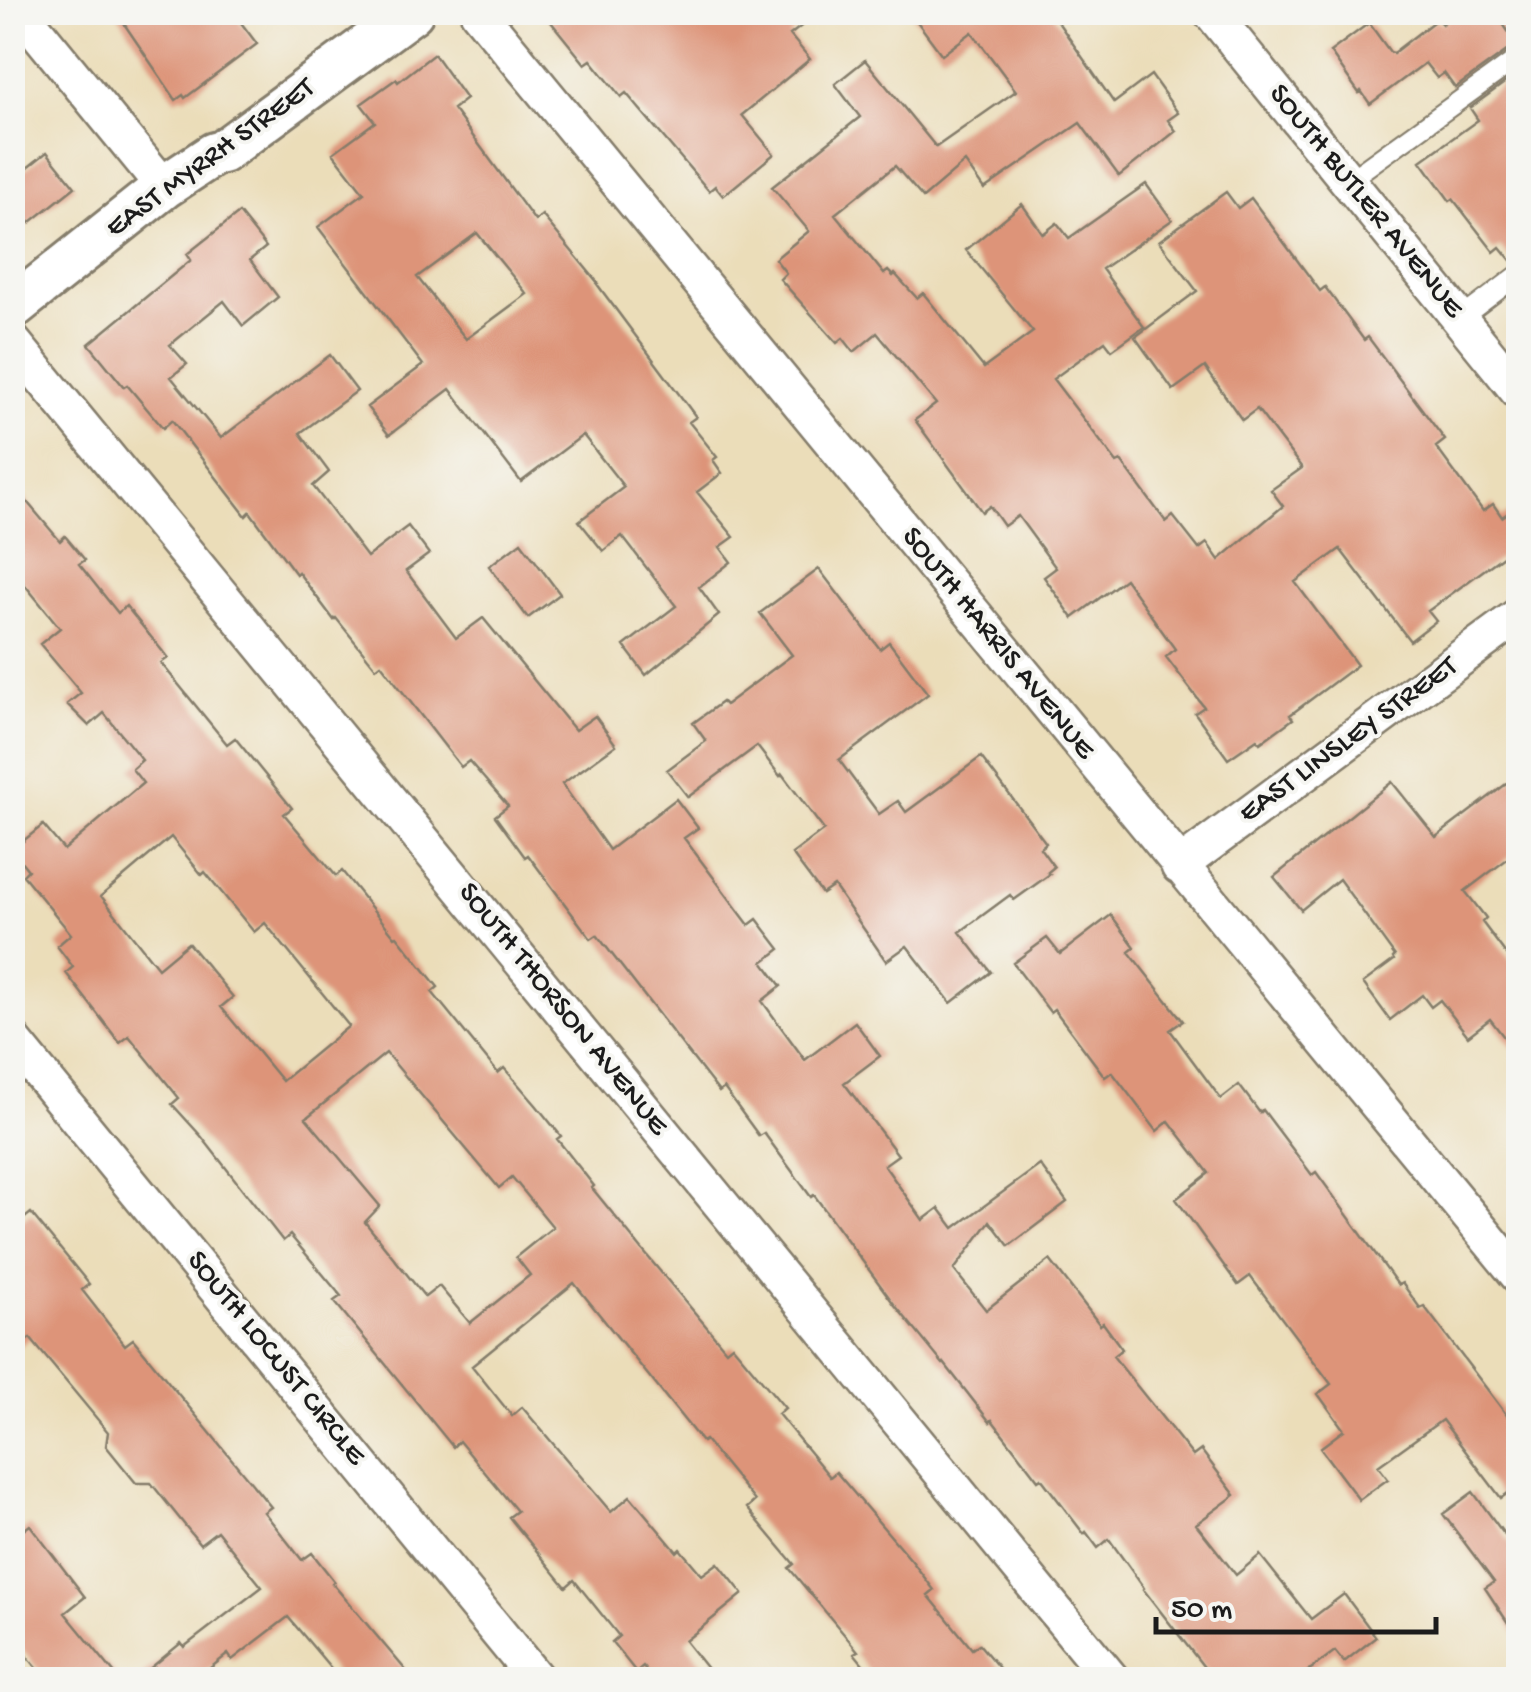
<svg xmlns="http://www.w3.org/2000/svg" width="1531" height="1692" font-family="'Gochi Hand',sans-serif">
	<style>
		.building { fill: #dd9479; fill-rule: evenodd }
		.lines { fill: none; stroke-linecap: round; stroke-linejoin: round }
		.service-casing { stroke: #847c6a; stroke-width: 22 }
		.minor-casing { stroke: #847c6a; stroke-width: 40 }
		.tertiary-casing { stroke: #847c6a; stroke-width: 48 }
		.service { stroke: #fff; stroke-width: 18 }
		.minor { stroke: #fff; stroke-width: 35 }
		.tertiary { stroke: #fff; stroke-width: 42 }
		.labels { text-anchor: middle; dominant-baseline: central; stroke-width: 8; stroke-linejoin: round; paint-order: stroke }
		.street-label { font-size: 30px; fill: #1c1c1c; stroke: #f6f6f2 }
	</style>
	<rect width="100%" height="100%" fill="#f6f6f2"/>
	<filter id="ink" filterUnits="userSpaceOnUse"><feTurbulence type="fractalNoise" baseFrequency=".01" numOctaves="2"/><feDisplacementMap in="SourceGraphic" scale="20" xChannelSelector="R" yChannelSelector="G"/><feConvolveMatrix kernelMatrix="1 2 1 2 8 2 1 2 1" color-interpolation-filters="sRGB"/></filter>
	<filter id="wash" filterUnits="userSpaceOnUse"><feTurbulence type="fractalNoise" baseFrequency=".0048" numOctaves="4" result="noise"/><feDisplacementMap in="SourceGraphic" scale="40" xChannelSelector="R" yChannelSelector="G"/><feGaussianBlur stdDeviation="2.25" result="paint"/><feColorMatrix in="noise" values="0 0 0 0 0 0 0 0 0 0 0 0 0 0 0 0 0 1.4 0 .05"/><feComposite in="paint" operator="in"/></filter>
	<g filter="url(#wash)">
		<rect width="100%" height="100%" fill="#ebddb9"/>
		<g id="blocks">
			<!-- building -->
			<path class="building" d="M 116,12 L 233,12 L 257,44 L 185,98 L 183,95 L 176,100 Z
				M 543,12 L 819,12 L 790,35 L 810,59 L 742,115 L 774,154 L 723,196 L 715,186 L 709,191 L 626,93 L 621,97 L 591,60 L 585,64 Z
				M 910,12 L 1051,12 L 1114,103 L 1151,75 L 1178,113 L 1168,120 L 1176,131 L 1119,176 L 1080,123 L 984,189 L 965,162 L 923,198 L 895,166 L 835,214 L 884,274 L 888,271 L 893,276 L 895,274 L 917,298 L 923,293 L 984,368 L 1033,332 L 966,250 L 1022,204 L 1043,234 L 1057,223 L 1069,238 L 1146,184 L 1172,220 L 1102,269 L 1144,327 L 1112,350 L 1105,341 L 1053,379 L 1117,463 L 1121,461 L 1166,522 L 1173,516 L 1199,549 L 1207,543 L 1219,560 L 1283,506 L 1271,490 L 1302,468 L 1257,409 L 1242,420 L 1205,367 L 1173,390 L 1135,337 L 1197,291 L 1159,241 L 1226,192 L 1238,208 L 1251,198 L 1320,291 L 1325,287 L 1364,340 L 1368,337 L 1445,440 L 1436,447 L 1483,511 L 1493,504 L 1502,517 L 1508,513 L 1518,529 L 1518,545 L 1428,611 L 1436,621 L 1410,641 L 1340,549 L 1295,582 L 1357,665 L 1290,715 L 1293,719 L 1260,743 L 1257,739 L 1228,759 L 1195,713 L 1204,707 L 1166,657 L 1175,649 L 1125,579 L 1073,618 L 1044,577 L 1056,568 L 1018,516 L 1004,526 L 990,506 L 982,512 L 915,420 L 936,404 L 877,333 L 854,352 L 843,338 L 837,343 L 780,279 L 786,273 L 775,259 L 809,231 L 772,187 L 860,117 L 835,84 L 865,60 L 936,147 L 1016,91 L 972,32 L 942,55 Z
				M 1457,12 L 1495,12 L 1518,46 L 1511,48 L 1455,88 L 1444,73 L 1437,78 L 1425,63 L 1370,104 L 1361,91 L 1359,93 L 1330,52 L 1369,23 L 1390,52 L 1393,53 L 1437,19 L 1442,24 Z
				M 434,54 L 466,99 L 453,109 L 535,221 L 542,215 L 598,283 L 597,284 L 696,417 L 689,422 L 717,457 L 713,460 L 722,473 L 697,492 L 734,537 L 720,547 L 731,562 L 699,587 L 719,615 L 646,675 L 624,646 L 676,606 L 622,536 L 603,551 L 579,521 L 624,487 L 583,435 L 521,482 L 450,389 L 389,435 L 367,407 L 423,365 L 318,227 L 364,193 L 333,153 L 375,122 L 361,104 L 396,79 L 398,82 ZM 477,233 L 527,294 L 466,339 L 417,277 Z
				M 1518,73 L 1518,263 L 1514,264 L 1500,247 L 1494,252 L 1453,199 L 1450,201 L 1421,161 L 1478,120 L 1470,108 Z
				M 47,152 L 75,187 L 12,237 L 12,180 Z
				M 239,213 L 266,247 L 250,260 L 278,297 L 243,326 L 224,301 L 170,345 L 187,364 L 171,377 L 221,438 L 330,355 L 357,391 L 300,433 L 329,472 L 313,486 L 367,557 L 408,526 L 429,554 L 406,571 L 456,638 L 483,618 L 575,730 L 595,716 L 616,745 L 562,784 L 609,850 L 676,799 L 698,828 L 684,838 L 749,925 L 757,919 L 780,949 L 763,962 L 781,986 L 762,1001 L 805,1060 L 855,1022 L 880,1056 L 844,1083 L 898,1155 L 884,1165 L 923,1220 L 939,1208 L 954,1228 L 1040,1165 L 1067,1202 L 1009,1246 L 990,1221 L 954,1270 L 986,1310 L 1050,1260 L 1100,1325 L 1103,1323 L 1122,1349 L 1113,1356 L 1193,1456 L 1201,1450 L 1235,1495 L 1196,1524 L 1236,1575 L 1260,1555 L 1311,1619 L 1344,1594 L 1376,1637 L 1344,1662 L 1335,1651 L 1296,1680 L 1214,1680 L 1143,1589 L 1144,1588 L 1109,1539 L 1098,1548 L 1086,1532 L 1084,1534 L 1041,1478 L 1038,1480 L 992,1420 L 990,1422 L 944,1363 L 943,1364 L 894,1304 L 814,1195 L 811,1197 L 764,1133 L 759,1136 L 724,1088 L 719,1092 L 597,935 L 591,939 L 528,855 L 525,857 L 495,816 L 508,806 L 469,761 L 461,767 L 381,664 L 376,668 L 336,618 L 334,620 L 298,572 L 296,574 L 250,512 L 246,516 L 172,420 L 163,428 L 127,385 L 124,387 L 89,344 L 191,260 L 187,254 Z
				M 12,484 L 60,541 L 65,536 L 85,560 L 79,564 L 118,613 L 126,606 L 168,658 L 161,663 L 227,744 L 235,738 L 292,808 L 284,814 L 336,876 L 342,871 L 395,937 L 397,936 L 417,961 L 438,987 L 432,992 L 498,1073 L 504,1068 L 536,1105 L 561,1136 L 557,1139 L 594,1186 L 592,1188 L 644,1252 L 726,1350 L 732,1345 L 785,1408 L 778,1414 L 830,1477 L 836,1472 L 912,1561 L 934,1590 L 928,1595 L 972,1649 L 979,1644 L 1009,1680 L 876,1680 L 854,1653 L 858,1651 L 789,1568 L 794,1564 L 747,1508 L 755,1501 L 705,1440 L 702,1442 L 574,1283 L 472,1366 L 512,1416 L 522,1407 L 611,1512 L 630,1496 L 677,1552 L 680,1549 L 702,1575 L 718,1563 L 743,1594 L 685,1641 L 716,1680 L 654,1680 L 643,1666 L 636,1672 L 612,1642 L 619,1636 L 574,1580 L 566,1587 L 509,1517 L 517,1511 L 459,1441 L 453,1447 L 334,1301 L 341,1296 L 290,1235 L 283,1241 L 201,1136 L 172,1104 L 179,1098 L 129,1036 L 120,1043 L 66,973 L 73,967 L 57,946 L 71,934 L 23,875 L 28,870 L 12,850 L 43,825 L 64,850 L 143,783 L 132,769 L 142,760 L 104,713 L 89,726 L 67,704 L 81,693 L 40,644 L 60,628 L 12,569 ZM 171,837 L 202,875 L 205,872 L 254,932 L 265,923 L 349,1026 L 282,1081 L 221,1007 L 233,997 L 188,943 L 158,968 L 101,896 ZM 386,1053 L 499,1188 L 512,1177 L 553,1227 L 516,1257 L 530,1275 L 470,1323 L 439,1286 L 425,1297 L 365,1222 L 380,1206 L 306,1118 Z
				M 521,542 L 560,594 L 528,618 L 489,566 Z
				M 819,569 L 880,649 L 889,642 L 928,694 L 839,760 L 879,814 L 898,801 L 906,812 L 981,757 L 1046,843 L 1040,848 L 1054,867 L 1048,872 L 1050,874 L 1014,900 L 1010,895 L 960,932 L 991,972 L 951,1003 L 907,946 L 886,961 L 834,886 L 822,894 L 792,854 L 824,830 L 782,774 L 780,776 L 757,746 L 688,797 L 667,770 L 706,741 L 693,723 L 722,702 L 725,705 L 792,655 L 760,613 Z
				M 1518,775 L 1518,851 L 1465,891 L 1486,918 L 1482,922 L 1518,970 L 1518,1055 L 1490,1019 L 1468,1036 L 1440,1000 L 1431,1007 L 1422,995 L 1390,1020 L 1363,983 L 1394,960 L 1393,958 L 1395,956 L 1339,879 L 1301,910 L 1274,877 L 1392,782 L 1436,837 Z
				M 1111,915 L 1135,947 L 1129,952 L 1183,1021 L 1170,1030 L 1221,1099 L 1239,1085 L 1260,1113 L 1263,1110 L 1312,1175 L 1316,1172 L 1398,1285 L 1402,1283 L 1420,1308 L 1424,1306 L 1518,1430 L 1518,1486 L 1501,1498 L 1442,1420 L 1378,1466 L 1388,1479 L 1359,1500 L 1320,1448 L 1344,1430 L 1318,1394 L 1331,1384 L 1250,1276 L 1238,1285 L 1176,1199 L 1209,1173 L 1169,1121 L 1157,1131 L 1112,1072 L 1105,1077 L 1054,1009 L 1050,1012 L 1013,963 L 1047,938 L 1060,954 Z
				M 31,1213 L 89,1284 L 82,1290 L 125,1345 L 133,1339 L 271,1507 L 264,1512 L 302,1560 L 312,1553 L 334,1581 L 332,1583 L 414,1680 L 341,1680 L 288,1617 L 232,1660 L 228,1654 L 205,1672 L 211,1680 L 136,1680 L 181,1643 L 184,1647 L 262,1587 L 217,1531 L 200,1544 L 151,1483 L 136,1483 L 106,1446 L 108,1432 L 30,1338 L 12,1352 L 12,1228 Z
				M 1473,1492 L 1518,1553 L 1518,1638 L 1485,1588 L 1494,1582 L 1443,1514 Z
				M 30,1525 L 85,1597 L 65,1613 L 120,1680 L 47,1680 L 12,1638 L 12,1539 Z"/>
		</g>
	</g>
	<g filter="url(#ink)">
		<use href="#blocks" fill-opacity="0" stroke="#847c6a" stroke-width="2.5"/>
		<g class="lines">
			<defs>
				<path id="service" d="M 1348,181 L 1518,58
					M 1460,319 L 1518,275"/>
				<path id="minor" d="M 21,12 L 164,187
					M 478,12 L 1518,1275
					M 1211,12 L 1518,391
					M 12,341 L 1112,1680
					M 1179,866 L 1518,616
					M 12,1039 L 537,1680"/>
				<path id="tertiary" d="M 12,308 L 164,187 L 214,154 L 222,152 L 412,12"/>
			</defs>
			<!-- service casing -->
			<use href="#service" class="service-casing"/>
			<!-- minor casing -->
			<use href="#minor" class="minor-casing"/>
			<!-- tertiary casing -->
			<use href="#tertiary" class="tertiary-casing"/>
			<!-- service -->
			<use href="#service" class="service"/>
			<!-- minor -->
			<use href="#minor" class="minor"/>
			<!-- tertiary -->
			<use href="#tertiary" class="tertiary"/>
		</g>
	</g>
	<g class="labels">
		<!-- street labels -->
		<g class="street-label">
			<text transform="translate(211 159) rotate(-36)">EAST MYRRH STREET</text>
			<text transform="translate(1365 202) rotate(51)">SOUTH BUTLER AVENUE</text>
			<text transform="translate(997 644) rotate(51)">SOUTH HARRIS AVENUE</text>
			<text transform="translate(1349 741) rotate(-36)">EAST LINSLEY STREET</text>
			<text transform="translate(562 1010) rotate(51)">SOUTH THORSON AVENUE</text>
			<text transform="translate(275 1359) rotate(51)">SOUTH LOCUST CIRCLE</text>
		</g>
	</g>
	<!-- margin -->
	<rect width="1531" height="1692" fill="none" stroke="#f6f6f2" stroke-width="50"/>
	<!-- scale -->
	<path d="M1156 1617v15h280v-15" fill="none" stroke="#1c1c1c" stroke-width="5"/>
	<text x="1171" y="1617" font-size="30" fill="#1c1c1c" stroke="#f6f6f2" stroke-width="8" paint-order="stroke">50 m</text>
</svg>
